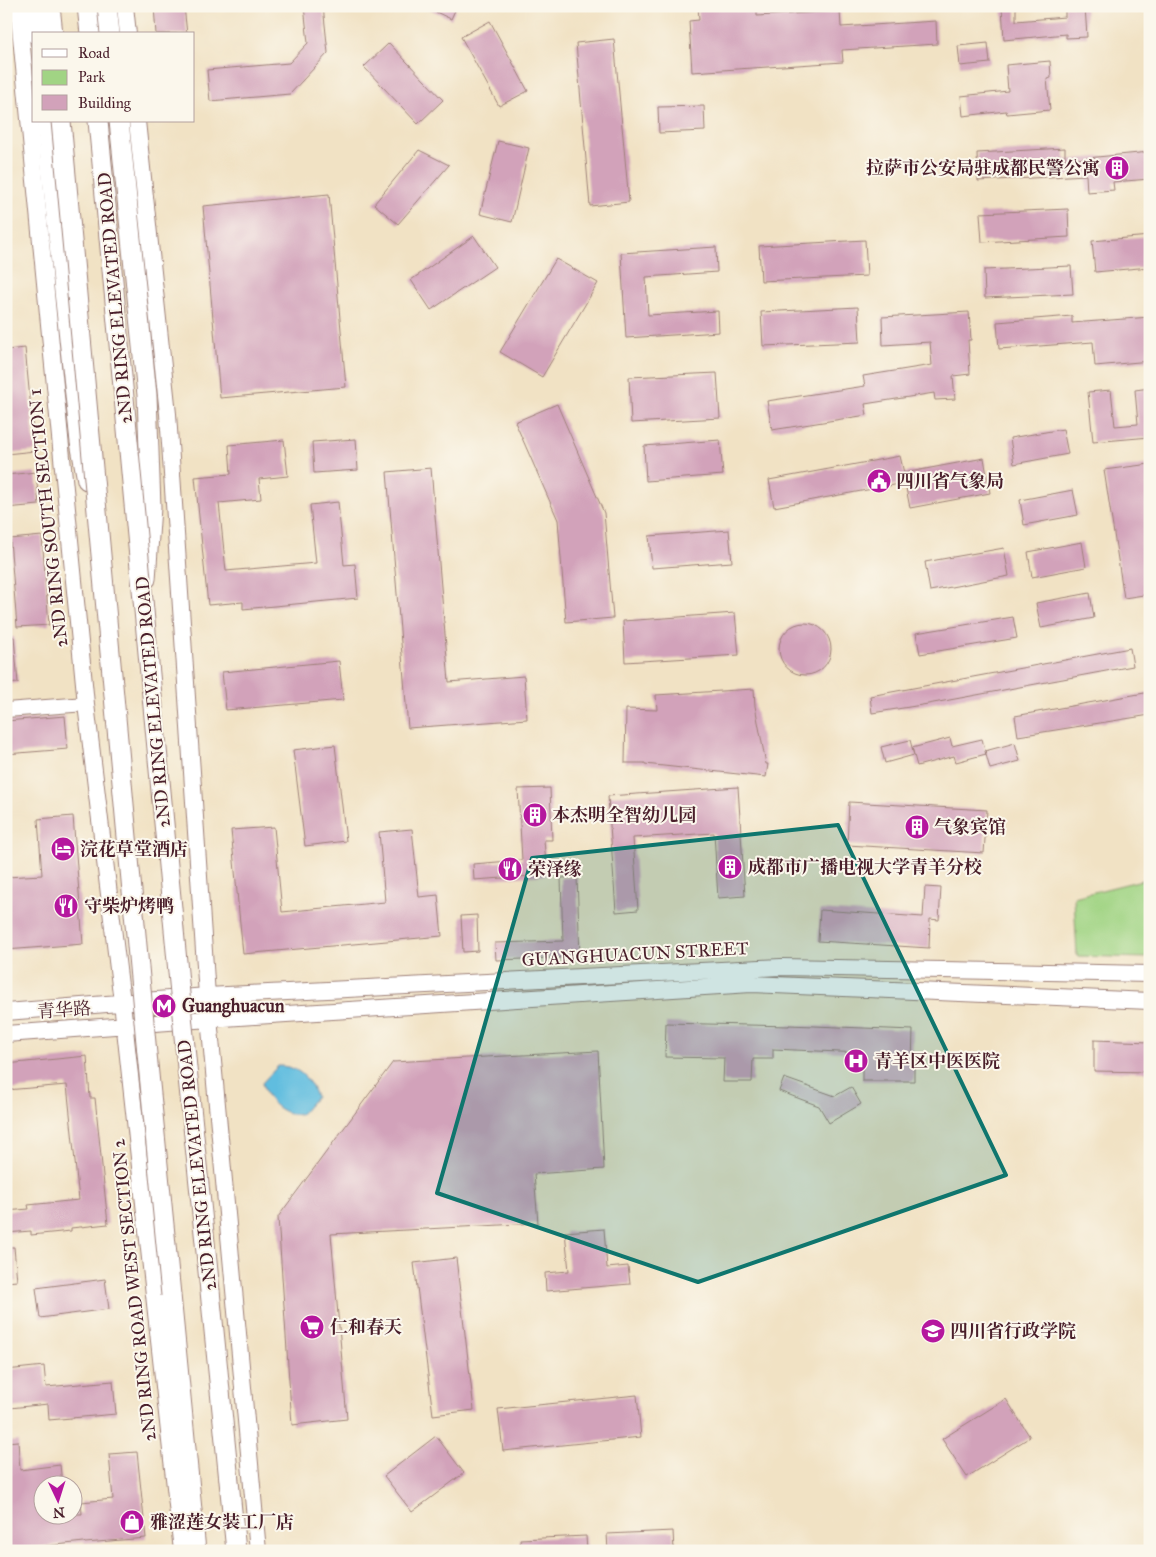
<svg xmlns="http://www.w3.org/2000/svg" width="1156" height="1557" font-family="'IM FELL Great Primer','Noto Serif SC',serif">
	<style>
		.green { fill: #a1d484; stroke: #767a58 }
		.water { fill: #61bddf; stroke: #566e85 }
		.building { fill: #d2a2ba }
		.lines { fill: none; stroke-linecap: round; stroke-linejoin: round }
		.minor-casing { stroke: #9e8078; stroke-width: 16 }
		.major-casing { stroke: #9e8078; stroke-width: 18 }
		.highway-casing { stroke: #9e8078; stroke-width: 21 }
		.minor { stroke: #fff; stroke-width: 14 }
		.major { stroke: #fff; stroke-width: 16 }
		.highway { stroke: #fff; stroke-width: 19 }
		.highway-bridge-casing { stroke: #9e8078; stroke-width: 21; stroke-linecap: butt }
		.highway-bridge { stroke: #fff; stroke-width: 19 }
		.marked { fill: #0f766e; fill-opacity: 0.2; stroke: #0f766e; stroke-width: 4; stroke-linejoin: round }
		.labels { text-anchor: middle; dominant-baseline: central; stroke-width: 4; stroke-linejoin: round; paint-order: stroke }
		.poi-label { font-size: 18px; font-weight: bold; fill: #4a1f2b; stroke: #fbf7ec; text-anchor: start }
		.street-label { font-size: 18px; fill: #4a1f2b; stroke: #fbf7ec }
	</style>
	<rect width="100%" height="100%" fill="#fbf7ec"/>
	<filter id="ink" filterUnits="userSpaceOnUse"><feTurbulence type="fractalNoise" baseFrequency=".02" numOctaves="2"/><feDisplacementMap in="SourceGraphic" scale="10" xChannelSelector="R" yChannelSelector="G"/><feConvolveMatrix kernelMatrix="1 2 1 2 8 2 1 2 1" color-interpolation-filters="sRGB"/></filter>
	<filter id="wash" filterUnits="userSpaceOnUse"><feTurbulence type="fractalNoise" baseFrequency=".0096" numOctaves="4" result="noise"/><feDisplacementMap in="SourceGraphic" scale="20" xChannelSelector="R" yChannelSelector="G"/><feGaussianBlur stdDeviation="1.12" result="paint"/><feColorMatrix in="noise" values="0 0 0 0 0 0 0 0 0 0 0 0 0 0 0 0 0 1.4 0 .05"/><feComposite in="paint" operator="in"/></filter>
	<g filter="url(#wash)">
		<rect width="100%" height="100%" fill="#f1e2c4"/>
		<!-- green -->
		<path class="green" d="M 1150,878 L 1150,956 L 1146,958 L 1077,956 L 1074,897 Z"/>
		<!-- water -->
		<path class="water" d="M 278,1066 C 299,1066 310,1079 316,1097 L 300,1115 C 281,1114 267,1102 262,1083 Z"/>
		<g id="blocks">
			<!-- building -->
			<path class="building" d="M 154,6 L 184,6 L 187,34 L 156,34 Z
				M 304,6 L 323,6 L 328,53 L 290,94 L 210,101 L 207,70 L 289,63 L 308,43 Z
				M 423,6 L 457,6 L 451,19 Z
				M 698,6 L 757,6 L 757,16 L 840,11 L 841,27 L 936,21 L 937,44 L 842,50 L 843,62 L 692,72 L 689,21 L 699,20 Z
				M 1002,6 L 1016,6 L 1016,21 L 1065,17 L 1065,6 L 1085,6 L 1087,37 L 1066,38 L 1066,34 L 1004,40 Z
				M 490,21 L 528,91 L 499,106 L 461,37 Z
				M 614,39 L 629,202 L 590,206 L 576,43 Z
				M 389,43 L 443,100 L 418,124 L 364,67 Z
				M 988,43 L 990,63 L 960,66 L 958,46 Z
				M 1050,61 L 1051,78 L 1047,79 L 1050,110 L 1007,114 L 1006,111 L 963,116 L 961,96 L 1008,91 L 1006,65 Z
				M 704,106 L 705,131 L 659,133 L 658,107 Z
				M 498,141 L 529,148 L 512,222 L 480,214 Z
				M 1065,148 L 1065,160 L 1150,152 L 1150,179 L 1113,182 L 1114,190 L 1087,192 L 1086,175 L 978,181 L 977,153 Z
				M 419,150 L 449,165 L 398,224 L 374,204 Z
				M 329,194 L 346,387 L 220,398 L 203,206 Z
				M 1068,209 L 1069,237 L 982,242 L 980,213 Z
				M 474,236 L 495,267 L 431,310 L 411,280 Z
				M 1150,236 L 1150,267 L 1095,272 L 1092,241 Z
				M 865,240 L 867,276 L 761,281 L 759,246 Z
				M 716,247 L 717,272 L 646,277 L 648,315 L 718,311 L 719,332 L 626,338 L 621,253 Z
				M 556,259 L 598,283 L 542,377 L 500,352 Z
				M 1071,266 L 1073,294 L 985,298 L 984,270 Z
				M 858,307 L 860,342 L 763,346 L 761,312 Z
				M 969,312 L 971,340 L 968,340 L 970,374 L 953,376 L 955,399 L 935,400 L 934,393 L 865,404 L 867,415 L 772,430 L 767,401 L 865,386 L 863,376 L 932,365 L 930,342 L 883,345 L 882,317 Z
				M 1072,316 L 1072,323 L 1150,317 L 1150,361 L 1095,366 L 1093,342 L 999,349 L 997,322 Z
				M 25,348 L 35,451 L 6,454 L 6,350 Z
				M 717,373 L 720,418 L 631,423 L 629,377 Z
				M 1150,388 L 1150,437 L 1093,442 L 1088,392 L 1111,390 L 1115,426 L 1138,424 L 1135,390 Z
				M 557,404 L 604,513 L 613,618 L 566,622 L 558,520 L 515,422 Z
				M 1063,429 L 1068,454 L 1014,464 L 1010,438 Z
				M 356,439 L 358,470 L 314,473 L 312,442 Z
				M 284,440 L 288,476 L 259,479 L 261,499 L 219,503 L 226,571 L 316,563 L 310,505 L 338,502 L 344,565 L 355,564 L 358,598 L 243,609 L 243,602 L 208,605 L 195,477 L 231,474 L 229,445 Z
				M 720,440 L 723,475 L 646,481 L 644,446 Z
				M 900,456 L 904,473 L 984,458 L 990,493 L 910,508 L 905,483 L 774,507 L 769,480 Z
				M 1150,464 L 1150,594 L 1124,598 L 1104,470 Z
				M 431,468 L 449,682 L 524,676 L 527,719 L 408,728 L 387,472 Z
				M 36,472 L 39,505 L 6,508 L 6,475 Z
				M 1073,490 L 1078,515 L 1024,525 L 1020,500 Z
				M 729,530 L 732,562 L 652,568 L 649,536 Z
				M 42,536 L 49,625 L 17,627 L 10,539 Z
				M 1082,542 L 1086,567 L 1032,577 L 1028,552 Z
				M 1004,548 L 1009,576 L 930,591 L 925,562 Z
				M 1090,593 L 1094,618 L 1041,628 L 1036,603 Z
				M 735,613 L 739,655 L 625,662 L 623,621 Z
				M 1013,617 L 1017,638 L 920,654 L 916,633 Z
				M779 649a26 26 0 1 1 52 0a26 26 0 1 1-52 0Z
				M 6,637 L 14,637 L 18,683 L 6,684 Z
				M 1130,648 L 1133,666 L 928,704 L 872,713 L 870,696 Z
				M 339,661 L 343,700 L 226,710 L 222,672 Z
				M 754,689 L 755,706 L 766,764 L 768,764 L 766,777 L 645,764 L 645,763 L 625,763 L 626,709 L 657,710 L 656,695 Z
				M 1150,692 L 1150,715 L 1018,736 L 1015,716 Z
				M 65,716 L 68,749 L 6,754 L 6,721 Z
				M 950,738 L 952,746 L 982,739 L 986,754 L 956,762 L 954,756 L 917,766 L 912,748 Z
				M 910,740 L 914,755 L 885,763 L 881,747 Z
				M 1015,743 L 1020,761 L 990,769 L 985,751 Z
				M 335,745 L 346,841 L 305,846 L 293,750 Z
				M 738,787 L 745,896 L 718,898 L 714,833 L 633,838 L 638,910 L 616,912 L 608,796 Z
				M 550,788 L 552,840 L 544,840 L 547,875 L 474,880 L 473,864 L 522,860 L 518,789 Z
				M 849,802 L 987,810 L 984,853 L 847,845 Z
				M 73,816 L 83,944 L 6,950 L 6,877 L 42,875 L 38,819 Z
				M 274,827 L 282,912 L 385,902 L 379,832 L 412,829 L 419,897 L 438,895 L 442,936 L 243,954 L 231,830 Z
				M 577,877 L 580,957 L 496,960 L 495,943 L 563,941 L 561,878 Z
				M 925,887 L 941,888 L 939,920 L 930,919 L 929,948 L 818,941 L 820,910 L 923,917 Z
				M 477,915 L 478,951 L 463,952 L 461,916 Z
				M 666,1023 L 789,1026 L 789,1025 L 913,1030 L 912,1063 L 914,1063 L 914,1081 L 862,1081 L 862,1053 L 773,1049 L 773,1059 L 753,1059 L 752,1082 L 723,1082 L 724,1058 L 665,1057 Z
				M 1094,1040 L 1150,1042 L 1150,1072 L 1094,1071 Z
				M 598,1051 L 604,1169 L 534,1174 L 538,1223 L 331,1234 L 347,1419 L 292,1425 L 278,1217 L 393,1062 Z
				M 87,1056 L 90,1098 L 95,1098 L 108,1224 L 71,1228 L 71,1231 L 31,1235 L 31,1231 L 6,1233 L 6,1211 L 29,1209 L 28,1205 L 79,1200 L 67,1085 L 6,1090 L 6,1064 Z
				M 784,1078 L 835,1096 L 851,1087 L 861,1104 L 829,1123 L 819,1106 L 779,1091 Z
				M 604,1229 L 607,1268 L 628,1266 L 630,1284 L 546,1291 L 545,1273 L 569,1271 L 565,1232 Z
				M 6,1247 L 14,1247 L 17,1281 L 6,1282 Z
				M 456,1258 L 474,1410 L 433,1415 L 414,1263 Z
				M 105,1279 L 109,1309 L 40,1318 L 36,1288 Z
				M 44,1366 L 46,1387 L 113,1381 L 116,1414 L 49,1420 L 48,1404 L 10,1408 L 6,1370 Z
				M 637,1395 L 641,1437 L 503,1451 L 498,1409 Z
				M 1006,1399 L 1030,1437 L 967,1477 L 942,1439 Z
				M 436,1436 L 464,1473 L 412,1512 L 384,1476 Z
				M 18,1441 L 20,1470 L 60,1465 L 62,1484 L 42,1484 L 42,1514 L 82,1514 L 81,1502 L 113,1499 L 109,1454 L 137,1452 L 146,1538 L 85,1543 L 84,1542 L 27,1548 L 27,1551 L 6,1551 L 6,1442 Z
				M 673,1531 L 674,1551 L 608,1551 L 607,1534 Z
				M 586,1536 L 587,1551 L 521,1551 L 520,1539 Z"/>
		</g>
	</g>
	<g filter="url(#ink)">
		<use href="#blocks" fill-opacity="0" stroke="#9e8078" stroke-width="1"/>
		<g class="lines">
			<defs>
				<path id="minor" d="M 6,710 L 86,704"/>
				<path id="major" d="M 18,6 L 86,704 L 122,1002 L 182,1551
					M 125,6 L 128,34
					M 137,121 L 168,414 L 207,996 L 258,1551
					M 6,1012 L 207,996 L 781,967 L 1150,974
					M 6,1034 L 209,1019 L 751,984 L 1150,1001"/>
				<path id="highway" d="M 33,6 L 36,34
					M 50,6 L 53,34
					M 87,6 L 90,34
					M 107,6 L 110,34
					M 46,121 L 80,442 L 87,480
					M 119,121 L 147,395 L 151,507 L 146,579
					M 210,1291 L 236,1551
					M 171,1295 L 196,1551"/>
			</defs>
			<!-- minor casing -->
			<use href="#minor" class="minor-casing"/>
			<!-- major casing -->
			<use href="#major" class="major-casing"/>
			<!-- highway casing -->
			<use href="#highway" class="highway-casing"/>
			<!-- minor -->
			<use href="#minor" class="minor"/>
			<!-- major -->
			<use href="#major" class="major"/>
			<!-- highway -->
			<use href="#highway" class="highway"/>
			<defs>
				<path id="highway-bridge" d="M 61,121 L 147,1054 L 171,1295
					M 98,121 L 187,1068 L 210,1291"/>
			</defs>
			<!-- highway-bridge casing -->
			<use href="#highway-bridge" class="highway-bridge-casing"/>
			<!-- highway-bridge -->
			<use href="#highway-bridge" class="highway-bridge"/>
		</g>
	</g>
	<!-- marked area -->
	<path class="marked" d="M 838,825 L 1006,1175 L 698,1282 L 437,1193 L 532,858 Z"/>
	<!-- icons -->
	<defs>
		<symbol id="building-disc" viewBox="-11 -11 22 22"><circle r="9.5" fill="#b5179e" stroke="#fbf7ec"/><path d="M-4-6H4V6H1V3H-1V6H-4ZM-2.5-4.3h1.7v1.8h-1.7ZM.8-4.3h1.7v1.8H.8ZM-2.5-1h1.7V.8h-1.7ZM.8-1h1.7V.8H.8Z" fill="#fff"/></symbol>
		<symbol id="civic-disc" viewBox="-11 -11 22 22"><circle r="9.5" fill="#b5179e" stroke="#fbf7ec"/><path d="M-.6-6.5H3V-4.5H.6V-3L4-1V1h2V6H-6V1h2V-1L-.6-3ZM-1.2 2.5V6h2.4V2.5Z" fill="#fff"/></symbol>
		<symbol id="hotel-disc" viewBox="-11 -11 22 22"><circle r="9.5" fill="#b5179e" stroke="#fbf7ec"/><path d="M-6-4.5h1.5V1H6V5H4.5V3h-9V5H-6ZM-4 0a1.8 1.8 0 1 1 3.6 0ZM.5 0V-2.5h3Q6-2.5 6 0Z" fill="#fff"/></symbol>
		<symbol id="restaurant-disc" viewBox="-11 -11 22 22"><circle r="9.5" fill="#b5179e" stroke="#fbf7ec"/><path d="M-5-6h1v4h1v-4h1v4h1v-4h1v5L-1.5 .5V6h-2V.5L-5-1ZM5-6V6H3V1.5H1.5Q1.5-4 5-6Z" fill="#fff"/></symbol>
		<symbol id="metro-disc" viewBox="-11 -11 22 22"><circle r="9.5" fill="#b5179e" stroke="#fbf7ec"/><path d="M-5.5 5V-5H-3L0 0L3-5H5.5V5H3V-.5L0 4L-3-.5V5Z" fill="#fff"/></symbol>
		<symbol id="hospital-disc" viewBox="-11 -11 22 22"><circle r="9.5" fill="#b5179e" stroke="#fbf7ec"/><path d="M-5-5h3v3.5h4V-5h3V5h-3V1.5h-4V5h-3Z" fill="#fff"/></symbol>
		<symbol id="supermarket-disc" viewBox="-11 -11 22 22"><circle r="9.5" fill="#b5179e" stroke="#fbf7ec"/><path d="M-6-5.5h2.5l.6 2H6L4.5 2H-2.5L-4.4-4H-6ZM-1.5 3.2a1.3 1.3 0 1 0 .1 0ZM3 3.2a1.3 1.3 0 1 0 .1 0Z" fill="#fff"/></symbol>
		<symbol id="university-disc" viewBox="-11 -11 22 22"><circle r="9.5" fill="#b5179e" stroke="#fbf7ec"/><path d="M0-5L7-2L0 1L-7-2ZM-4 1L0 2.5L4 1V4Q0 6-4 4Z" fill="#fff"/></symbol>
		<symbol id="shop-disc" viewBox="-11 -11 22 22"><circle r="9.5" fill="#b5179e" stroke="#fbf7ec"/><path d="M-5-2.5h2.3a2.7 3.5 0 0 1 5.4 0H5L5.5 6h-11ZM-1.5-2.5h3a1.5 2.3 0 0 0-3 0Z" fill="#fff"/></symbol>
	</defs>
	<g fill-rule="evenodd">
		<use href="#building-disc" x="1103" y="154" width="28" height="28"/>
		<use href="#civic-disc" x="865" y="467" width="28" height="28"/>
		<use href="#building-disc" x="521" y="801" width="28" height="28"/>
		<use href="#building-disc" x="903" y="813" width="28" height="28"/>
		<use href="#hotel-disc" x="49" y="835" width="28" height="28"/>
		<use href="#building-disc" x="716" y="853" width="28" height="28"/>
		<use href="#restaurant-disc" x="496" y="855" width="28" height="28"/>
		<use href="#restaurant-disc" x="52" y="892" width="28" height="28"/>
		<use href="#metro-disc" x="150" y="992" width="28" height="28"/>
		<use href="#hospital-disc" x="842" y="1047" width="28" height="28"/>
		<use href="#supermarket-disc" x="298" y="1313" width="28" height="28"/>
		<use href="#university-disc" x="919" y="1317" width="28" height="28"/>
		<use href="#shop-disc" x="118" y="1508" width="28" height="28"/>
	</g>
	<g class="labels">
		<!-- poi labels -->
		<g class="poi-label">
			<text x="1100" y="168" text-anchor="end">拉萨市公安局驻成都民警公寓</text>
			<text x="896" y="481">四川省气象局</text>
			<text x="552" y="815">本杰明全智幼儿园</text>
			<text x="934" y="827">气象宾馆</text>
			<text x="80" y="849">浣花草堂酒店</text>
			<text x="748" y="867">成都市广播电视大学青羊分校</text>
			<text x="528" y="869">荣泽缘</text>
			<text x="84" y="906">守柴炉烤鸭</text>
			<text x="182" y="1006">Guanghuacun</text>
			<text x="874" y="1061">青羊区中医医院</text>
			<text x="330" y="1327">仁和春天</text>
			<text x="950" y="1331">四川省行政学院</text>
			<text x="150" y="1522">雅涩莲女装工厂店</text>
		</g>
		<!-- street labels -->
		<g class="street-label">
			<text transform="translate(115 298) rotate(-95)">2ND RING ELEVATED ROAD</text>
			<text transform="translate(48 518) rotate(-96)">2ND RING SOUTH SECTION 1</text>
			<text transform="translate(153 702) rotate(-95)">2ND RING ELEVATED ROAD</text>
			<text transform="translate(635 954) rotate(-3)">GUANGHUACUN STREET</text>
			<text transform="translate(64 1010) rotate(-4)">青华路</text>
			<text transform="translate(197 1165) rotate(-96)">2ND RING ELEVATED ROAD</text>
			<text transform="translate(134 1290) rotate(-96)">2ND RING ROAD WEST SECTION 2</text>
		</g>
	</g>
	<!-- margin -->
	<rect width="1156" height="1557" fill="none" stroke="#fbf7ec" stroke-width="25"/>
	<!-- legend -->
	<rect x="32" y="32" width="162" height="90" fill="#fbf7ec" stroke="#b4a19f"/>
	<rect x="42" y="49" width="25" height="8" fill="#ffffff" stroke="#b4a19f"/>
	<text x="78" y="58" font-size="15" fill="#4a1f2b">Road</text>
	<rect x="42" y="70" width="25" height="15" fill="#a1d484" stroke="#b4a19f"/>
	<text x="78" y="82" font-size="15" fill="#4a1f2b">Park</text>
	<rect x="42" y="95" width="25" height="15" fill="#d2a2ba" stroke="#b4a19f"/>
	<text x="78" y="108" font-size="15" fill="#4a1f2b">Building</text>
	<!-- north arrow -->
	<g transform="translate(58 1500) rotate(176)"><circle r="24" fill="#fbf7ec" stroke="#b4a19f"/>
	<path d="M0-4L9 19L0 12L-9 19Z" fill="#b5179e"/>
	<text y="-8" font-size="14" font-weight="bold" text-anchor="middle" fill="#4a1f2b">N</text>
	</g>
</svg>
